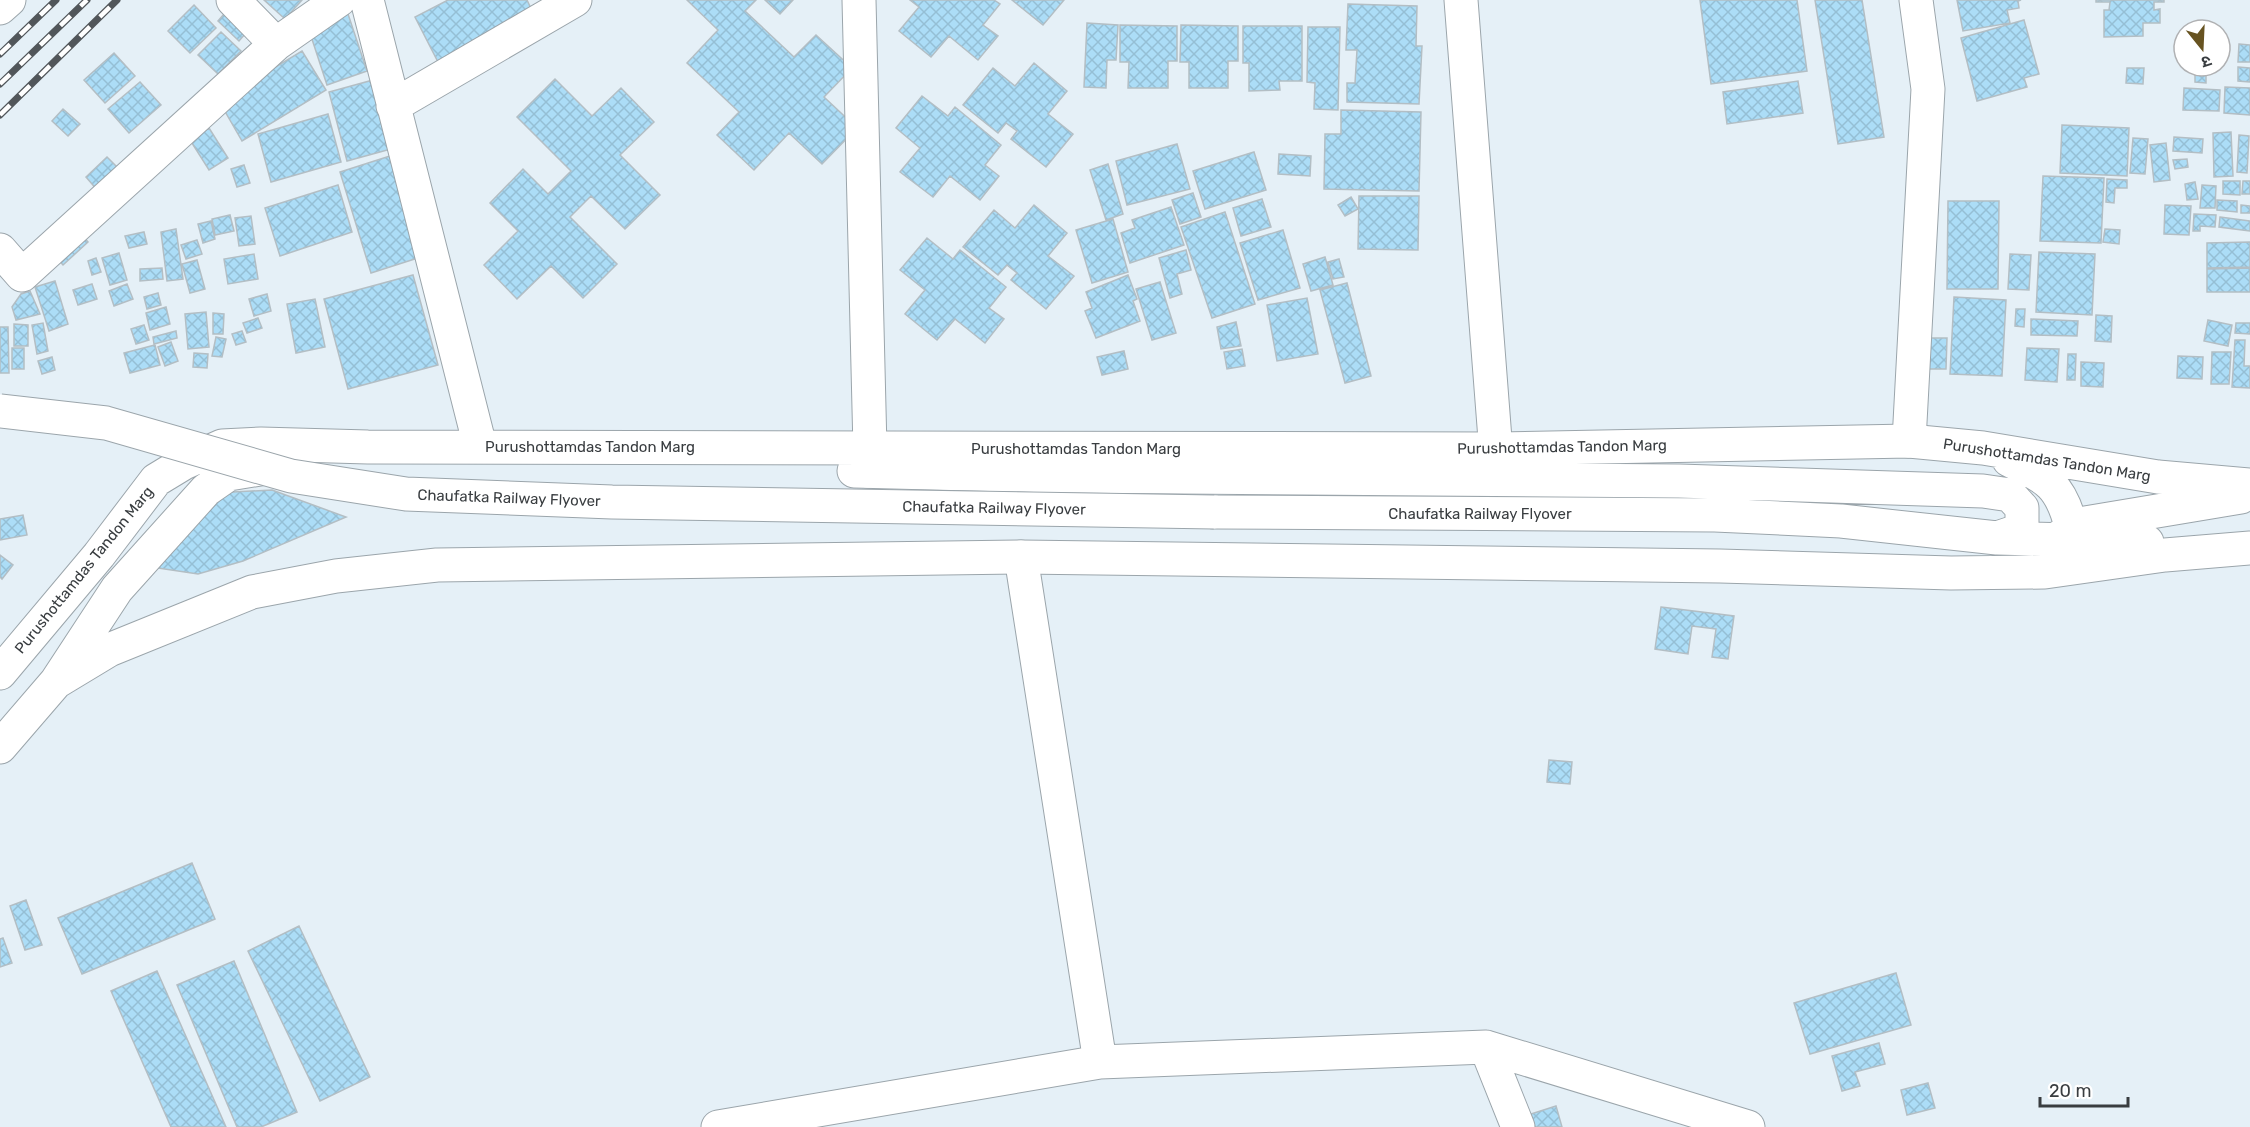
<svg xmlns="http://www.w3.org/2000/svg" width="2250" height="1127" font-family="Rubik,'Noto Sans Devanagari',sans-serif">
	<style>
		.building { fill: url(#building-cross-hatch); stroke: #b3bec4; stroke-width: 1.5 }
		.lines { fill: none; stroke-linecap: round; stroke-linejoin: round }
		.minor-casing { stroke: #9ba5ab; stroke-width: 35 }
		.major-casing { stroke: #9ba5ab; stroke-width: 35 }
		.minor { stroke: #fff; stroke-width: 33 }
		.major { stroke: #fff; stroke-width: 33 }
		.rail-casing { stroke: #51565a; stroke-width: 7 }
		.rail { stroke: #fff; stroke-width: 4.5; stroke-dasharray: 14; stroke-linecap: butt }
		.major-bridge-casing { stroke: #9ba5ab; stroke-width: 35; stroke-linecap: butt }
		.major-bridge { stroke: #fff; stroke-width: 33 }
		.labels { text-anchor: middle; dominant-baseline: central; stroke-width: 4.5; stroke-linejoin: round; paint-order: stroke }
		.street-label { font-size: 15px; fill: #393d40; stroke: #fff }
	</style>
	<defs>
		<pattern id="building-cross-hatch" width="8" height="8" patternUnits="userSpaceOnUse" patternTransform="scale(1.5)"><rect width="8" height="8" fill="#acddf7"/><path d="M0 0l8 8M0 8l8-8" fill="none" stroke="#95bfd5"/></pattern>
	</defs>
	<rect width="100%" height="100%" fill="#e5f0f7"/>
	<!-- building -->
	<path class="building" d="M 264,0 L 302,0 L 285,19 Z
		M 448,0 L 527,0 L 533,13 L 438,62 L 415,17 Z
		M 687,0 L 756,0 L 745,11 L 794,57 L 816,35 L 852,68 L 824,97 L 857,128 L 822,164 L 789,133 L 754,170 L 717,135 L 739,112 L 687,63 L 718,30 Z
		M 765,0 L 793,0 L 780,14 Z
		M 910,0 L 994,0 L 1000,4 L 983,25 L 998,36 L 978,60 L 949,36 L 931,57 L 899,31 L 919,7 Z
		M 1012,0 L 1064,0 L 1043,25 Z
		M 1700,0 L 1797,0 L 1807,71 L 1711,84 Z
		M 1815,0 L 1862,0 L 1884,137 L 1838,144 Z
		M 1957,0 L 2021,0 L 2018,1 L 2019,8 L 2007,10 L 2010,23 L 1963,31 Z
		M 2096,0 L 2164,0 L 2164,2 L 2154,2 L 2154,10 L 2160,9 L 2160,23 L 2143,23 L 2143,36 L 2104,37 L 2104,10 L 2109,10 L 2110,2 L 2096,2 Z
		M 1348,4 L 1417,6 L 1416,46 L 1422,46 L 1419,104 L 1347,102 L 1347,83 L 1355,83 L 1357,50 L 1346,50 Z
		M 194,5 L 216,28 L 190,53 L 168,31 Z
		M 230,7 L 252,26 L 239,41 L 218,21 Z
		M 348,14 L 367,71 L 327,85 L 308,27 Z
		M 2024,20 L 2039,74 L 2024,78 L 2027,87 L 1977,101 L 1961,38 Z
		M 1087,23 L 1118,25 L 1116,60 L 1107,60 L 1106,88 L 1084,87 Z
		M 1120,25 L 1177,26 L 1177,61 L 1168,61 L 1168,88 L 1128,88 L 1129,62 L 1120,62 Z
		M 1181,25 L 1238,26 L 1238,61 L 1228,61 L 1228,88 L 1189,88 L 1189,62 L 1180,62 Z
		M 1243,26 L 1302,26 L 1302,81 L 1279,81 L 1280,90 L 1249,91 L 1249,63 L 1243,63 Z
		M 1308,27 L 1340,27 L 1338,110 L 1314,109 L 1315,83 L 1307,82 Z
		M 221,32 L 241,51 L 218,74 L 198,55 Z
		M 2239,44 L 2250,45 L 2250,62 L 2238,62 Z
		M 302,51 L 326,90 L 242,141 L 219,101 Z
		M 114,53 L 135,76 L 105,103 L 84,80 Z
		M 1034,63 L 1067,91 L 1048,114 L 1073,134 L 1046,167 L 1011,139 L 1017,131 L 1006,123 L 998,133 L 963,105 L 993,68 L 1015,86 Z
		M 2238,67 L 2250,68 L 2250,82 L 2238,81 Z
		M 2127,68 L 2144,68 L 2143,84 L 2126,83 Z
		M 2195,70 L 2206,71 L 2206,83 L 2195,82 Z
		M 555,79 L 592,116 L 621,88 L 654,122 L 620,155 L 660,195 L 625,229 L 591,196 L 570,217 L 617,264 L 583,298 L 551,266 L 517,299 L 484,265 L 518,231 L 490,203 L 523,169 L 548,194 L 571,171 L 517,117 Z
		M 373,80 L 391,149 L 347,161 L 329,92 Z
		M 1798,81 L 1803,113 L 1727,124 L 1723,92 Z
		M 140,82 L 161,105 L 129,133 L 108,109 Z
		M 2225,87 L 2250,88 L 2250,115 L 2224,113 Z
		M 2184,88 L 2220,90 L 2219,111 L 2183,110 Z
		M 922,96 L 948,116 L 955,107 L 1001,145 L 985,165 L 999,176 L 980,200 L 950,176 L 933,197 L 900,172 L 920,148 L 896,128 Z
		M 63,109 L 80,124 L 68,136 L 52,121 Z
		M 1341,110 L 1421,112 L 1419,191 L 1324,189 L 1325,134 L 1341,134 Z
		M 328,114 L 341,162 L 271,182 L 258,134 Z
		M 2062,125 L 2129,128 L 2127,176 L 2060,173 Z
		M 209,128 L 228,158 L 209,170 L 190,140 Z
		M 2231,132 L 2233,176 L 2214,177 L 2213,133 Z
		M 2239,135 L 2249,136 L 2247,173 L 2237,172 Z
		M 2174,137 L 2203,139 L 2202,153 L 2173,151 Z
		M 2133,138 L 2148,139 L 2145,174 L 2130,173 Z
		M 2166,143 L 2170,180 L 2154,182 L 2150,145 Z
		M 1177,144 L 1190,189 L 1127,205 L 1116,161 Z
		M 1254,152 L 1266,190 L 1205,209 L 1193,171 Z
		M 1279,154 L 1311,156 L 1310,176 L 1278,174 Z
		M 390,156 L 421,257 L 371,273 L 340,172 Z
		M 107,157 L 120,170 L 98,191 L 86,177 Z
		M 2187,159 L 2188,167 L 2175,169 L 2173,160 Z
		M 1108,164 L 1123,214 L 1106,220 L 1090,170 Z
		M 244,165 L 250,183 L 237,187 L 231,169 Z
		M 2043,176 L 2104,178 L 2101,243 L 2040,241 Z
		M 2107,179 L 2127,180 L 2127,188 L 2115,188 L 2114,203 L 2106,202 Z
		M 2223,181 L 2240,181 L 2240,195 L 2223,194 Z
		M 2243,181 L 2250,181 L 2250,194 L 2242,194 Z
		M 2195,182 L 2198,199 L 2187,200 L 2185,184 Z
		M 338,185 L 352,232 L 280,256 L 265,208 Z
		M 2202,185 L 2216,186 L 2215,208 L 2200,208 Z
		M 1193,193 L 1201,217 L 1180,224 L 1172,200 Z
		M 1359,196 L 1419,196 L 1418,250 L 1358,249 Z
		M 1351,197 L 1358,209 L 1345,216 L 1338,205 Z
		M 1262,199 L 1271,227 L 1241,236 L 1233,208 Z
		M 2217,200 L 2237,201 L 2237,212 L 2217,210 Z
		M 1948,201 L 1999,201 L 1998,289 L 1947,289 Z
		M 1034,205 L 1067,233 L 1048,256 L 1074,276 L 1046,309 L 1011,280 L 1017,273 L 1007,265 L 998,275 L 963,247 L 994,210 L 1015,228 Z
		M 2165,205 L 2191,206 L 2189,235 L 2164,234 Z
		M 2241,205 L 2250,206 L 2250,213 L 2241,213 Z
		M 1171,207 L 1184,245 L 1130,263 L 1121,233 L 1135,228 L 1132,220 Z
		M 1225,212 L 1255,304 L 1212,318 L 1181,227 Z
		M 2194,214 L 2216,215 L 2215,227 L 2200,226 L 2200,231 L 2193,231 Z
		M 230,215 L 234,231 L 215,235 L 212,219 Z
		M 251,216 L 255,244 L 239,246 L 235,218 Z
		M 2220,217 L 2250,221 L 2250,231 L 2219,227 Z
		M 1113,219 L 1128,272 L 1092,283 L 1076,230 Z
		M 211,221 L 215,239 L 203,243 L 198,224 Z
		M 176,229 L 183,279 L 167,281 L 161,232 Z
		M 2105,229 L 2120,230 L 2119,244 L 2103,242 Z
		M 1283,230 L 1300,288 L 1258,300 L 1240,243 Z
		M 144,232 L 147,244 L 129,248 L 125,236 Z
		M 81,234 L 88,242 L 63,265 L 56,257 Z
		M 927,238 L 953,259 L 960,250 L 1006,287 L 989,308 L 1004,319 L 985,343 L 955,319 L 937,340 L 905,314 L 925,290 L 900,270 Z
		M 197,240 L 202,254 L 186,259 L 181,245 Z
		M 2250,242 L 2250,267 L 2207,268 L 2207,243 Z
		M 1186,250 L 1191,270 L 1177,274 L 1182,294 L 1170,298 L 1159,258 Z
		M 2039,252 L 2095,254 L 2092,315 L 2036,312 Z
		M 119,253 L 127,280 L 110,285 L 102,258 Z
		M 254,254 L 258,279 L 228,284 L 224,259 Z
		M 2010,254 L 2031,255 L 2029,290 L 2008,289 Z
		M 1325,257 L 1333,285 L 1311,291 L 1303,264 Z
		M 96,258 L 101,272 L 92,275 L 88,261 Z
		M 1339,259 L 1344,277 L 1333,279 L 1328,262 Z
		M 197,260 L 205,289 L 190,293 L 182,264 Z
		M 162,268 L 163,279 L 140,281 L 140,269 Z
		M 2250,268 L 2250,292 L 2207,292 L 2207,269 Z
		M 413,275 L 438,365 L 348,389 L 324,299 Z
		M 1128,275 L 1137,299 L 1133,301 L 1140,321 L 1096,338 L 1085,311 L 1092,308 L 1086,292 Z
		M 55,281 L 68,324 L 49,331 L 35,287 Z
		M 1160,282 L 1176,333 L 1152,340 L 1136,289 Z
		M 1347,283 L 1371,376 L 1345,383 L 1320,290 Z
		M 92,284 L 97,299 L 78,305 L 73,290 Z
		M 127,284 L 133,299 L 114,306 L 109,291 Z
		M 30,291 L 40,314 L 16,320 L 12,307 L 21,294 Z
		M 158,293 L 161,305 L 147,309 L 144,297 Z
		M 267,294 L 271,311 L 254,316 L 249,299 Z
		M 1954,297 L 2006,300 L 2002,376 L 1950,374 Z
		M 1307,298 L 1318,354 L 1277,361 L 1267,305 Z
		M 315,299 L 325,347 L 296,353 L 287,304 Z
		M 166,307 L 170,324 L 150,330 L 146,313 Z
		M 2016,309 L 2025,309 L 2024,327 L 2015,326 Z
		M 206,312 L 209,347 L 188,349 L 185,314 Z
		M 213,313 L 224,314 L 223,334 L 213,334 Z
		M 2096,315 L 2112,316 L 2111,342 L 2095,341 Z
		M 258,318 L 262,328 L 247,333 L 243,323 Z
		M 2031,319 L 2078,321 L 2077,336 L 2031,335 Z
		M 2208,320 L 2232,325 L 2228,346 L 2204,341 Z
		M 1236,322 L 1241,346 L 1221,349 L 1217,327 Z
		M 43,323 L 48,351 L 37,354 L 32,325 Z
		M 2236,323 L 2250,323 L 2250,334 L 2235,333 Z
		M 14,324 L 28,325 L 28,346 L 14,346 Z
		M 144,325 L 149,340 L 136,344 L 131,329 Z
		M 0,327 L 8,327 L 9,373 L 0,373 Z
		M 176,331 L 177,338 L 154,344 L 153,337 Z
		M 242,331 L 246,342 L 236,345 L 232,334 Z
		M 216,337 L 226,339 L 222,357 L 212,356 Z
		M 1925,338 L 1947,338 L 1946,369 L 1925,369 Z
		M 2235,340 L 2245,340 L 2244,366 L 2250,366 L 2250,388 L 2232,387 Z
		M 171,342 L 178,361 L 165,366 L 158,347 Z
		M 155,345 L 160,365 L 130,373 L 124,353 Z
		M 12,348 L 24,348 L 24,369 L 12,369 Z
		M 2027,348 L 2059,349 L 2057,382 L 2025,380 Z
		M 1242,349 L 1245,366 L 1227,369 L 1224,352 Z
		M 1124,351 L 1128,369 L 1102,375 L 1097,357 Z
		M 2212,352 L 2231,352 L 2229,384 L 2211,384 Z
		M 194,353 L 208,354 L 207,368 L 193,367 Z
		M 2068,354 L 2076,354 L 2075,380 L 2067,380 Z
		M 2178,356 L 2203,357 L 2202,379 L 2177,378 Z
		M 52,357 L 55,370 L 42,374 L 38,361 Z
		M 2081,362 L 2104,363 L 2103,387 L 2081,386 Z
		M 272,490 L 346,517 L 243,561 L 198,574 L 151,567 L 214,493 Z
		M 23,515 L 27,535 L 0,540 L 0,519 Z
		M 0,555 L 13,565 L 2,579 L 0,577 Z
		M 1661,607 L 1734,616 L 1728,659 L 1712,657 L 1716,629 L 1692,626 L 1688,654 L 1655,649 Z
		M 1549,760 L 1572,762 L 1570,784 L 1547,782 Z
		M 192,863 L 215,919 L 82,974 L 58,918 Z
		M 26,900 L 42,945 L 25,950 L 10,906 Z
		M 299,926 L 370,1077 L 320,1101 L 248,951 Z
		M 3,938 L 12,963 L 0,967 L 0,939 Z
		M 234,961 L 297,1112 L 261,1127 L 237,1127 L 177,985 Z
		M 157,971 L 226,1127 L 171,1127 L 111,991 Z
		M 1896,973 L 1911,1025 L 1810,1054 L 1794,1003 Z
		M 1879,1043 L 1885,1064 L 1855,1072 L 1860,1086 L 1842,1091 L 1832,1056 Z
		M 1928,1083 L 1935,1108 L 1907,1115 L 1901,1090 Z
		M 1556,1106 L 1562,1127 L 1535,1127 L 1531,1114 Z"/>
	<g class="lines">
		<defs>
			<path id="minor" d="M 233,0 L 276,44
				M 367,0 L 480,446
				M 859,0 L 870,449 L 867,471
				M 1461,0 L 1498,478
				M 0,8 L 9,0
				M 393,106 L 575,0
				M 0,250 L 22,275 L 276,44 L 339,0
				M 1909,441 L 1928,89 L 1916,0
				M 1021,557 L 1100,1062
				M 1486,1047 L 1518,1127
				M 718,1127 L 1100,1062 L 1486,1047 L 1748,1127"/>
			<path id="major" d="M 2009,460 C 2046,478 2060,483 2071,526 L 2066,533 L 2056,539
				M 854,471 L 1052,476 L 1679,481 L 1983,491 L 2010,495 L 2022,508 L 2022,523 L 2018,531 L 1997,538
				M 1214,512 L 1715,515 L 1841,521 L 1997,538 L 2147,542
				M 2073,525 L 2241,497
				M 0,673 L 99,555 L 156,480 L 184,463 L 222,446 L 261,444 L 368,447 L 1498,449 L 1909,441 L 1983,448 L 2158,477 L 2250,485
				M 56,682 L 109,650 L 252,592 L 336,576 L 437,565 L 1021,557 L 1720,566 L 1951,573 L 2045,572 L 2165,555 L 2250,548
				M 0,747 L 56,682 L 117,589 L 206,490 L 229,474 L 272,467"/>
		</defs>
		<!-- minor casing -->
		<use href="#minor" class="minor-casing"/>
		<!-- major casing -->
		<use href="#major" class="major-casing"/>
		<!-- minor -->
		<use href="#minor" class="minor"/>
		<!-- major -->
		<use href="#major" class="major"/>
		<defs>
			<path id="rail" d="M 0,54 L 56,0
				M 0,84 L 87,0
				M 0,115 L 117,0"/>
		</defs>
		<!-- rail casing -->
		<use href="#rail" class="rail-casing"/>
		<!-- rail -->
		<use href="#rail" class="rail"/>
		<defs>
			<path id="major-bridge" d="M 0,411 L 106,423 L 291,476 L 406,494 L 612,502 L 1214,512"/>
		</defs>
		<!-- major-bridge casing -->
		<use href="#major-bridge" class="major-bridge-casing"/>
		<!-- major-bridge -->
		<use href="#major-bridge" class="major-bridge"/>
	</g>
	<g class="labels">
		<!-- street labels -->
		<g class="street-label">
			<text x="590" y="447">Purushottamdas Tandon Marg</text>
			<text transform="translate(1562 447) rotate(-1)">Purushottamdas Tandon Marg</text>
			<text x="1076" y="449">Purushottamdas Tandon Marg</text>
			<text transform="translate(2047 460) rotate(9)">Purushottamdas Tandon Marg</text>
			<text transform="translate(509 498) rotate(2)">Chaufatka Railway Flyover</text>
			<text transform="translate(994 508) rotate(1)">Chaufatka Railway Flyover</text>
			<text x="1480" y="514">Chaufatka Railway Flyover</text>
			<text transform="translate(84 570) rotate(-51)">Purushottamdas Tandon Marg</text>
		</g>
	</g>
	<!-- north arrow -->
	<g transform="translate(2202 48) rotate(162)"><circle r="28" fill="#ffffff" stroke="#b0b1b3" stroke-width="1.5"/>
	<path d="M0-4.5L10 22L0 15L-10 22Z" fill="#675321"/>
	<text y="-9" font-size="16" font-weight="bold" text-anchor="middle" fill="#393d40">उ</text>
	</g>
	<!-- scale -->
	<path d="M2040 1097v9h88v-9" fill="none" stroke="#393d40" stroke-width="3"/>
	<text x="2049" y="1097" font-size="18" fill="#393d40" stroke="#ffffff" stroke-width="4.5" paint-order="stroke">20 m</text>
</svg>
